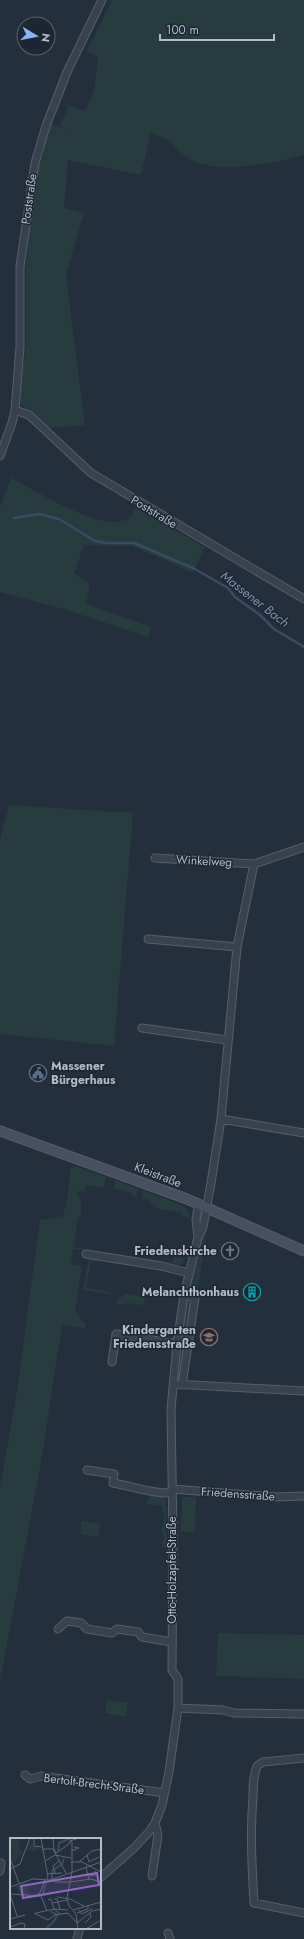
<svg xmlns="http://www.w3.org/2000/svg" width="304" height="1939" font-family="Jost,sans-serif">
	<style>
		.green { fill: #263c3f }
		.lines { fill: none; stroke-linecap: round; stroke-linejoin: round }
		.stream { stroke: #394c67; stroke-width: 2.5 }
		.minor-casing { stroke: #565f6c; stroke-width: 9 }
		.secondary-casing { stroke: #565f6c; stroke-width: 11 }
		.minor { stroke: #38414e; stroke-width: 7 }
		.secondary { stroke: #465061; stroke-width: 9 }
		.labels { text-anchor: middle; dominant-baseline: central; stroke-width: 3; stroke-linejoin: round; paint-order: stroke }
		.street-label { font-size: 12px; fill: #b4bcc9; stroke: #1d2633 }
		.poi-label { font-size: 12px; font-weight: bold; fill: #b4bcc9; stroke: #1d2633; text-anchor: end }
		.water-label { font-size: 13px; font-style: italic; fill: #7c92b1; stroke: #1d2633 }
		.inset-river { fill: none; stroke: #394c67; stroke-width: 2 }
		.inset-road { fill: none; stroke: #5e6776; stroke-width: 1 }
		.view { fill: #9266c3; fill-opacity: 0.15; stroke: #9266c3; stroke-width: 2 }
		.inset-edge { fill: none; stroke: #b4bcc9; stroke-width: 2 }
	</style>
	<rect width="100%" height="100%" fill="#242f3e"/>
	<!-- green -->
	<path class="green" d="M 112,0 L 304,0 L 304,155 C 275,163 219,175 191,160 C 183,156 176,146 168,140 C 163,137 156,135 151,133 L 141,175 L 68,160 L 64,208 L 84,213 L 66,275 L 85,425 L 48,428 L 37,416 L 21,404 L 19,397 L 26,345 L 26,267 L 35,182 L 50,123 L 66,129 L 60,126 L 69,105 L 85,111 L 94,90 L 98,57 L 87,51 Z
		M 11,478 C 36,491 86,522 113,522 C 118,522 124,520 129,519 L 136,508 L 205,547 L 193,573 L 133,546 L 84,545 L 74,573 L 90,584 L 86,604 L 151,627 L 148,637 L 67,610 L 0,592 L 0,507 Z
		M 9,805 L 133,813 L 114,1046 L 0,1034 L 0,840 Z
		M 71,1167 L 78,1167 L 106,1177 L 104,1188 L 86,1185 L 84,1192 L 76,1191 L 81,1201 L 81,1215 L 78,1218 L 71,1264 L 82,1266 L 75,1311 L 86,1325 L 85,1328 L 62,1325 L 41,1462 L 0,1681 L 0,1488 L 17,1391 L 40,1220 L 63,1216 L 67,1199 Z
		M 115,1180 L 138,1189 L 136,1198 L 131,1193 L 114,1189 Z
		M 143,1190 L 184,1206 L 188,1211 L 190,1218 L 183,1216 L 180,1212 L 158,1209 L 148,1200 L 142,1199 Z
		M 206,1221 L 209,1223 L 207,1229 L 198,1290 L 196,1294 L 188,1292 Z
		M 75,1247 L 172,1263 L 174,1257 L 184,1259 L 183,1263 L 176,1266 L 176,1268 L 74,1249 Z
		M 89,1257 L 98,1259 L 97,1262 L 91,1261 L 86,1288 L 111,1292 L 110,1294 L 83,1290 Z
		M 126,1294 L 145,1297 L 144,1305 L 127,1303 L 123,1305 L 117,1304 L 118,1298 Z
		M 186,1300 L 192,1303 L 180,1376 L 179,1376 L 180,1345 Z
		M 150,1495 L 163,1497 L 166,1500 L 167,1548 L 162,1547 L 164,1534 L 161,1533 L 165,1513 L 162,1512 L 163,1506 L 147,1504 Z
		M 184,1497 L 196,1497 L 195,1532 L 181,1531 L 182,1499 Z
		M 82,1521 L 100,1524 L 98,1537 L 80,1534 Z
		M 218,1633 L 304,1635 L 304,1679 L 216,1676 Z
		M 107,1700 L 128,1703 L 126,1717 L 105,1713 Z"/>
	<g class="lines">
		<!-- stream -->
		<path class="stream" d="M 14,518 L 39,514 L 59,519 L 95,541 L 107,543 L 134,543 L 193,568 L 228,588 L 235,597 L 260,615 L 274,629 L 304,647"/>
		<defs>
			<path id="minor" d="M 15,410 L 29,415 L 91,473 L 304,599
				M 0,456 L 12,423 L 15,410 L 20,347 L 20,267 L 35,163 L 46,126 L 67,72 L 102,0
				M 155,858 L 254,864
				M 148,939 L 237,947
				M 142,1028 L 227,1040
				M 221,1119 L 304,1133
				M 198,1237 L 196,1219 L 199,1203
				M 86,1254 L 161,1266 L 189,1273
				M 112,1362 L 116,1334 L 177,1344
				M 174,1384 L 304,1391
				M 182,1385 L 195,1298 L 184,1295
				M 87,1470 L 114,1474 L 113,1483 C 133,1486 151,1494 172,1493
				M 172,1489 L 276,1497 L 304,1496
				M 58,1629 L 67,1621 L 81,1623 L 87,1629 L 112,1633 L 117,1629 L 138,1632 L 142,1637 L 172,1642
				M 178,1708 L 223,1710 L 234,1713 L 304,1714
				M 304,1758 L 263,1762 L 258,1765 C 253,1774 253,1787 253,1798 C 250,1833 252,1867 254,1903 L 304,1913
				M 25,1775 L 30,1779 L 41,1776 L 165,1793
				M 0,1871 L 1,1863
				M 152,1876 L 158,1835 L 155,1823
				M 100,1878 L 134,1848 L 148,1833 L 155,1823 L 162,1805 L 169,1772 L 178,1708 L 178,1679 L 172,1670 L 173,1537 L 171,1409 L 177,1344 L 184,1295 L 198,1237 L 203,1227 L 211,1183 L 221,1119 L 237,947 L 254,864 L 304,847
				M 168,1933 L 170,1939
				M 77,1939 L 80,1928"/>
			<path id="secondary" d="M 0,1131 L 187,1199 L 304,1251"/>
		</defs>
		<!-- minor casing -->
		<use href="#minor" class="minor-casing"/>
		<!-- secondary casing -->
		<use href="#secondary" class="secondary-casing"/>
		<!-- minor -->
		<use href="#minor" class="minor"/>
		<!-- secondary -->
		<use href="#secondary" class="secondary"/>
	</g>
	<!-- icons -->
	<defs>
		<symbol id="civic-ring" viewBox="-11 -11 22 22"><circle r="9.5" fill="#1d2633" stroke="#5c6f8a" stroke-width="1.5"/><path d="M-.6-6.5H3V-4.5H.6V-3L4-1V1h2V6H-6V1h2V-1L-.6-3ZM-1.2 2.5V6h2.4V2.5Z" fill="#5c6f8a"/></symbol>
		<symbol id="church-ring" viewBox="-11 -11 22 22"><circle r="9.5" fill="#1d2633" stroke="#6b7280" stroke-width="1.5"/><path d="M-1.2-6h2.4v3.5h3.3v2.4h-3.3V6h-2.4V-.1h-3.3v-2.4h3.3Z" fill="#6b7280"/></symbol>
		<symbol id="building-ring" viewBox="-11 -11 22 22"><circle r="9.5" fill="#1d2633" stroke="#0f9aa8" stroke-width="1.5"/><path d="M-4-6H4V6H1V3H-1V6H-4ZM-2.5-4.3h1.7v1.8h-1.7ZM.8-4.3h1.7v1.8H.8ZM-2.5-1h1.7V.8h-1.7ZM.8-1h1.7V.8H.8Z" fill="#0f9aa8"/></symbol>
		<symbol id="school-ring" viewBox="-11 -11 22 22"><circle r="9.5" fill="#1d2633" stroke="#8d6e63" stroke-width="1.5"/><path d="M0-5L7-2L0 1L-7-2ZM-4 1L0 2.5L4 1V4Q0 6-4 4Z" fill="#8d6e63"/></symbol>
	</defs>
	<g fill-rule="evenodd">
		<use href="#civic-ring" x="28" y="1063" width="20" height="20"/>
		<use href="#church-ring" x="220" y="1241" width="20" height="20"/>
		<use href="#building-ring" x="242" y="1282" width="20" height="20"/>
		<use href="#school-ring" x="199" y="1327" width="20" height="20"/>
	</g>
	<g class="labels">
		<!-- street labels -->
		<g class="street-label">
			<text transform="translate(29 199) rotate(-82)">Poststraße</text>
			<text transform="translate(154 512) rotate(31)">Poststraße</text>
			<text transform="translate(204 861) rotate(3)">Winkelweg</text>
			<text transform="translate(158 1175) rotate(21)">Kleistraße</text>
			<text transform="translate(238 1494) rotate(4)">Friedensstraße</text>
			<text transform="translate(172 1570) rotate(-90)">Otto-Holzapfel-Straße</text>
			<text transform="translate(94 1784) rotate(7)">Bertolt-Brecht-Straße</text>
		</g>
		<!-- poi labels -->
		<g class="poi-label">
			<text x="51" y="1066" text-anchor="start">Massener<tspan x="51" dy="14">Bürgerhaus</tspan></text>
			<text x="217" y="1251">Friedenskirche</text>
			<text x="239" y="1292">Melanchthonhaus</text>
			<text x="196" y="1330">Kindergarten<tspan x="196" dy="14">Friedensstraße</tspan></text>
		</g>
		<!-- water labels -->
		<g class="water-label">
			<text transform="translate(255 599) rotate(38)">Massener Bach</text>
		</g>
	</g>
	<!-- overview -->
	<g transform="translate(10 1838)">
		<rect width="91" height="91" fill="#242f3e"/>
		<path d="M 0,0 L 9,0 L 9,11 L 14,15 L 9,18 L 5,24 L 1,20 L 3,10 L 0,9 ZM 19,4 L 23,5 L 23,8 L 28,9 L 28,12 L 32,11 L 33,23 L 41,19 L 33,25 L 33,35 L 31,41 L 32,25 L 8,40 L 32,24 L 31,12 L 16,13 ZM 17,43 L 19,57 L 29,54 L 28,57 L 20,58 L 9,56 L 6,47 Z" fill="#263c3f"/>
		<path class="inset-river" d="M 48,13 L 49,5 L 61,0M 42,41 L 42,33 L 52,26 L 54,20M 33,56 L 36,44M 36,91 L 45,82 L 47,77 L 40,73"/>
		<path class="inset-road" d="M 21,0 L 24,1 L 24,8 L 32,9M 31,0 L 35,22M 43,0 L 44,13 L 56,35M 59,0 L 62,5 L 62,34M 32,11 L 44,11 L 46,15 L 59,6 L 60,3 L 69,0M 61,13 L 69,10 L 64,9M 77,17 L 79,24 L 89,19M 0,20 L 9,45M 61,24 L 72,24 L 91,34M 69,24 L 82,13 L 91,11M 76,29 L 79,42M 0,31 L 10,26 L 20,0M 62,34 L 57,60 L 59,68 L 66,76 L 68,91M 45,35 L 43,28 L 49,23M 80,35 L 80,38 L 86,37 L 85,33M 37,36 L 52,35M 36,42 L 38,39 L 35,23 L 45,17 L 61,20M 43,42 L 45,44 L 60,44M 60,44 L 81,41 L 91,44M 0,49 L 23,41 L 40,42 L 91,24M 0,56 L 31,58 L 37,73M 0,56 L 7,78M 29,57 L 35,42M 47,59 L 60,61 L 74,68M 44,61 L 47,61 L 50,71M 38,62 L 41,61 L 44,71 L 50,76M 43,65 L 57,62M 63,72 L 91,64M 69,72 L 72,76 L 82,71M 24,75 L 38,82 L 45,77 L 58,75M 26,75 L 44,71 L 58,72M 58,75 L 67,85M 67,75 L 78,71 L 78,68M 0,81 L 15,77M 67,85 L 82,73 L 91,71M 75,85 L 81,79 L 80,75M 0,89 L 11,85 L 15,86 L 14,91M 76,91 L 89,83"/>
		<path class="view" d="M 87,35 L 89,47 L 13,60 L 11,48 Z"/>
		<rect width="91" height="91" class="inset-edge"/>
	</g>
	<!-- north arrow -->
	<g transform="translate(36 36) rotate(100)"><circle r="19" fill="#1d2633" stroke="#59626f"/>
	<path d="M0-3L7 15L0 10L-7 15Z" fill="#8ab4f8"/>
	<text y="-6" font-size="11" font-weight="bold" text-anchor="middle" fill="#b4bcc9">N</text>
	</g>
	<!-- scale -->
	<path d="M160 34v6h114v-6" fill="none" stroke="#b4bcc9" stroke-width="2"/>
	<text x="166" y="34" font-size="12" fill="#b4bcc9" stroke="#1d2633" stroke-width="3" paint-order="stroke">100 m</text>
</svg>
